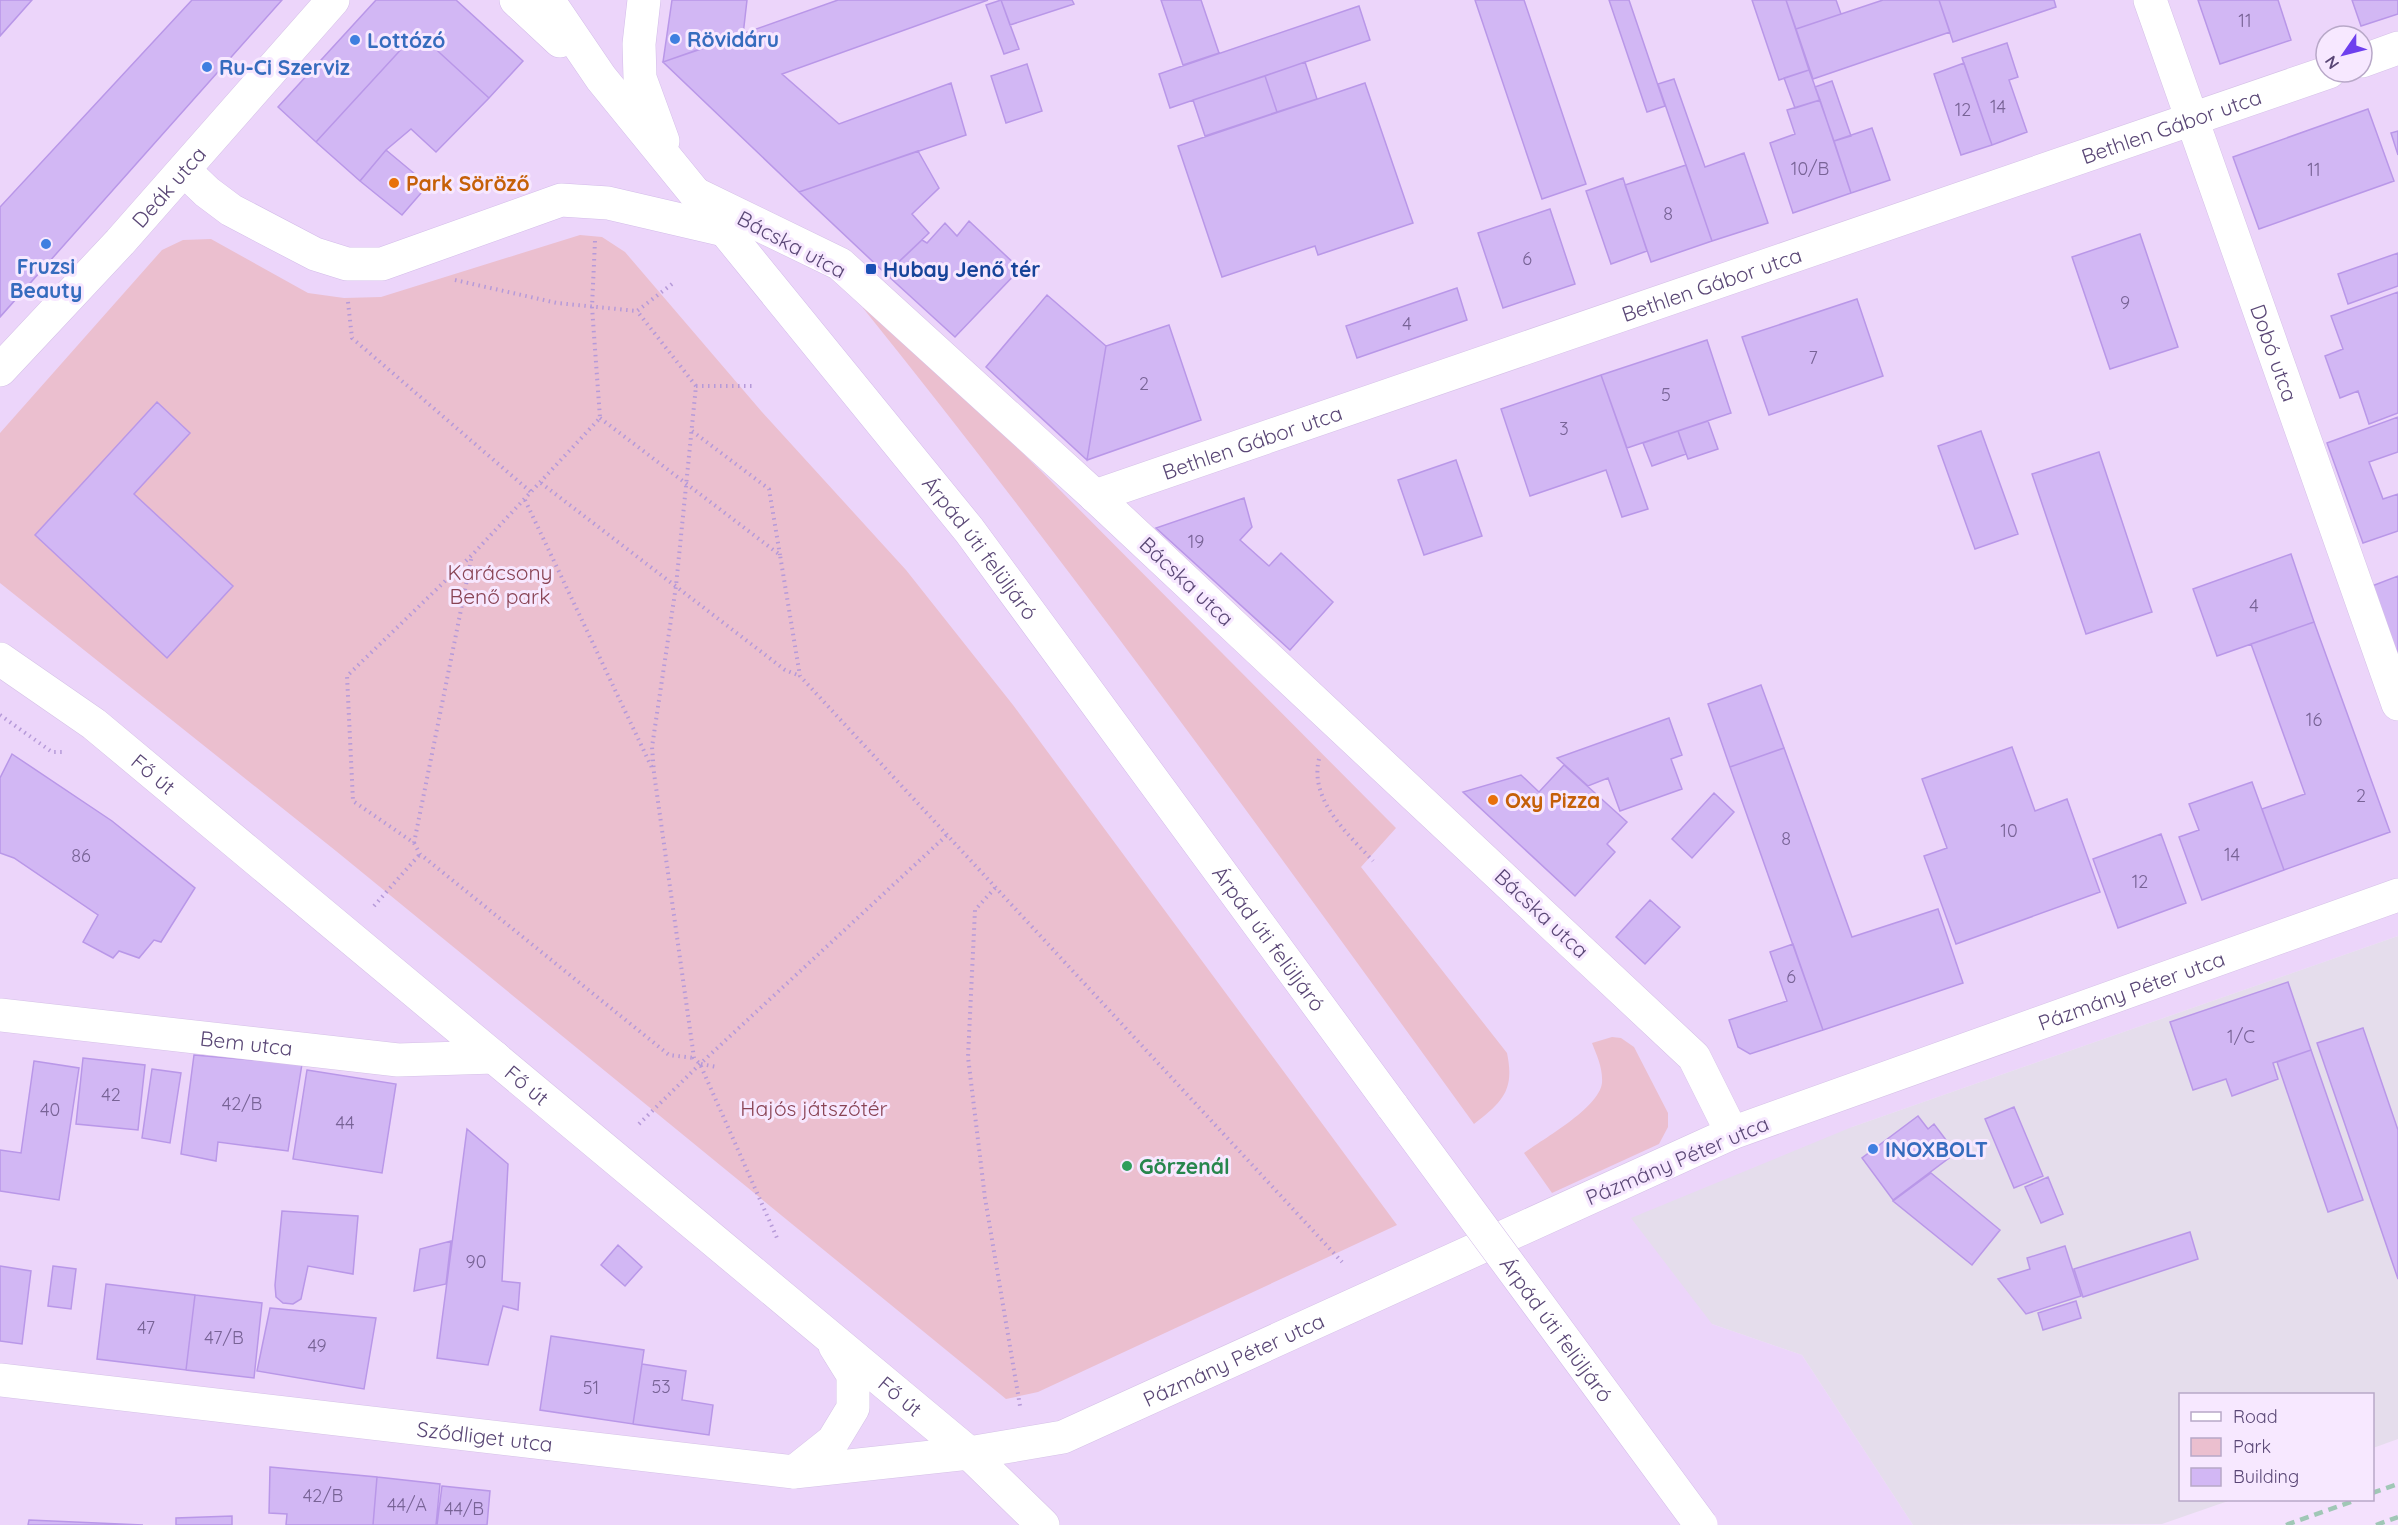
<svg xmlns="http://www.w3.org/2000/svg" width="2398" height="1525" font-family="Quicksand,sans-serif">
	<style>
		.residential { fill: #ecd5fa; fill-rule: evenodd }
		.industrial { fill: #e5ddec }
		.green { fill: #ebbfcf }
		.building { fill: #d2b7f4; stroke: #b997e8; stroke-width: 1.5 }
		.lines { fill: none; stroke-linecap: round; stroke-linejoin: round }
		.minor-casing { stroke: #d5c1e7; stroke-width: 34 }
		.tertiary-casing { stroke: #d5c1e7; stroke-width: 34 }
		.secondary-casing { stroke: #d3bce9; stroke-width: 34 }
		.path { stroke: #b69ad9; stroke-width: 4; stroke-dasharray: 1.5 4.5; stroke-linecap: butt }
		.minor { stroke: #fff; stroke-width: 33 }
		.tertiary { stroke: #fff; stroke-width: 33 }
		.secondary { stroke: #fff; stroke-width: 33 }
		.rail { stroke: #a0c7b6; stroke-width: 4.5; stroke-dasharray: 9 6; stroke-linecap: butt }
		.secondary-bridge-casing { stroke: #d3bce9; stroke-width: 34; stroke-linecap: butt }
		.secondary-bridge { stroke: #fff; stroke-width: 33 }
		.shop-dot { fill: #3f7fe0; stroke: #f7e8ff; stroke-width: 2 }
		.food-dot { fill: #e8710a; stroke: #f7e8ff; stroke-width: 2 }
		.transit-dot { fill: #1a4fb4; stroke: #f7e8ff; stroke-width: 2 }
		.leisure-dot { fill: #2e9e5b; stroke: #f7e8ff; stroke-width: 2 }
		.labels { text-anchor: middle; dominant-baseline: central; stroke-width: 6; stroke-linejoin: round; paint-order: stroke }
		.number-label { font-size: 18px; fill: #786396 }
		.shop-label { font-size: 21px; font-weight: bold; fill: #366cbe; stroke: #f7e8ff; text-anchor: start }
		.street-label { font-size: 21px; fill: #5a4776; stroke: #f7e8ff }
		.food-label { font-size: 21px; font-weight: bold; fill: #c56008; stroke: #f7e8ff; text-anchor: start }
		.transit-label { font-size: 21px; font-weight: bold; fill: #164399; stroke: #f7e8ff; text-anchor: start }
		.park-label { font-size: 21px; fill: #894354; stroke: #f7e8ff }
		.leisure-label { font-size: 21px; font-weight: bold; fill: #27864d; stroke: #f7e8ff; text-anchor: start }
	</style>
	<rect width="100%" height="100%" fill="#f4e1fd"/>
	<!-- residential -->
	<path class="residential" d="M 0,0 L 2398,0 L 2398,936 L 1852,1127 L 1712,1324 L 1802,1355 L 1913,1525 L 0,1525 ZM 2326,36 L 2362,36 L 2362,72 L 2326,72 Z"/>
	<!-- industrial -->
	<path class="industrial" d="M 2398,936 L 2398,1439 L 2373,1448 L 2372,1394 L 2180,1394 L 2180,1500 L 2231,1500 L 2162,1524 L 1913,1525 L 1802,1355 L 1712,1324 L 1631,1218 L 1852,1127 Z"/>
	<!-- green -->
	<path class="green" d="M 580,235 L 602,237 L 625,252 L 762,412 L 906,570 L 1013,705 L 1397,1225 L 1038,1392 L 1006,1399 L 336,851 L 0,583 L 0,433 L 162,250 L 183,240 L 211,239 L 308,293 L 344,298 L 381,297 Z
		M 871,305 L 1041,471 L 1396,828 L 1361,867 L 1507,1053 C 1515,1091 1502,1102 1474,1124 C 1275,849 1076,573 863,308 Z
		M 1612,1037 L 1621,1038 L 1634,1047 L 1668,1113 L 1668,1127 L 1659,1144 L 1552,1193 L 1524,1153 C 1543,1139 1599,1108 1602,1083 C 1603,1068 1597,1056 1592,1043 Z"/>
	<!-- building -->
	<path class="building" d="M 0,0 L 32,0 L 0,36 Z
		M 192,0 L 282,0 L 0,317 L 0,207 Z
		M 376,0 L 456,0 L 523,61 L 489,98 L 417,32 L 316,142 L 278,107 Z
		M 672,0 L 747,0 L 743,35 L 663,62 Z
		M 838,0 L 988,0 L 782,74 L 839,124 L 951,83 L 966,135 L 799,192 L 663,62 Z
		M 1001,0 L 1019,49 L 1004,54 L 986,5 Z
		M 1001,0 L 1072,0 L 1074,4 L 1010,25 Z
		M 1161,0 L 1201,0 L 1219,53 L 1183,65 Z
		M 1475,0 L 1524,0 L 1586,184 L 1542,199 Z
		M 1609,0 L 1629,0 L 1665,106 L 1647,112 Z
		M 1752,0 L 1786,0 L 1809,70 L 1779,80 Z
		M 1786,0 L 1836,0 L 1841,14 L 1796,29 Z
		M 1883,0 L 1939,0 L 1950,32 L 1813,79 L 1796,29 Z
		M 1939,0 L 2054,0 L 2056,7 L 1953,42 Z
		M 2198,0 L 2278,0 L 2291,40 L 2220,64 Z
		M 2352,0 L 2398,0 L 2398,14 L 2361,26 Z
		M 1359,6 L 1370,40 L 1170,108 L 1159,74 Z
		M 417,32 L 489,98 L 436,152 L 411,129 L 386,150 L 360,181 L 316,142 Z
		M 2007,43 L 2018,77 L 2009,80 L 2027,132 L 1992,145 L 1962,58 Z
		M 1305,62 L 1317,99 L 1277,112 L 1265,76 Z
		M 1964,63 L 1992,145 L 1961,155 L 1934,74 Z
		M 1027,64 L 1042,111 L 1006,123 L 991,76 Z
		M 1809,70 L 1820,100 L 1795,108 L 1784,78 Z
		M 1265,76 L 1277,112 L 1205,136 L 1193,100 Z
		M 1674,79 L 1705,167 L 1744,153 L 1768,223 L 1712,241 L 1658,84 Z
		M 1832,81 L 1851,136 L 1834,141 L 1815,87 Z
		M 1365,83 L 1413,223 L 1318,255 L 1315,246 L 1222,277 L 1178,146 Z
		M 1820,100 L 1851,193 L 1793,213 L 1770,143 L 1795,134 L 1787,110 Z
		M 2368,109 L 2394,181 L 2259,229 L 2233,157 Z
		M 1872,128 L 1890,180 L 1851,193 L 1834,141 Z
		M 2398,131 L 2398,155 L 2391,133 Z
		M 386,150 L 428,185 L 402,215 L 360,181 Z
		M 918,151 L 939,188 L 912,214 L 929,233 L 886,274 L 799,192 Z
		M 1686,165 L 1712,241 L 1651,262 L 1625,185 Z
		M 1623,178 L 1647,251 L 1611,264 L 1586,191 Z
		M 1550,209 L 1575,284 L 1503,308 L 1478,233 Z
		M 969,221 L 1020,269 L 955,337 L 886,274 L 922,240 L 927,243 L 945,223 L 957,236 Z
		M 2140,234 L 2178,347 L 2110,369 L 2072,257 Z
		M 2398,253 L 2398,286 L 2348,304 L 2338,274 Z
		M 1457,288 L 1467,320 L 1357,358 L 1346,326 Z
		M 2398,292 L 2398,413 L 2369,424 L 2358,391 L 2340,398 L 2325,356 L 2343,349 L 2331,316 Z
		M 1047,295 L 1106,346 L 1087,460 L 986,367 Z
		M 1857,299 L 1883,376 L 1769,415 L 1742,337 Z
		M 1169,325 L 1201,420 L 1087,460 L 1106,346 Z
		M 1707,340 L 1731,413 L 1627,448 L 1601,375 Z
		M 1601,375 L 1648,509 L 1622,517 L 1606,470 L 1530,496 L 1501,409 Z
		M 157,402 L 190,433 L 134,494 L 233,586 L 167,658 L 35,535 Z
		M 2398,417 L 2398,452 L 2369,462 L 2383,499 L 2398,494 L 2398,531 L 2363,543 L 2327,443 Z
		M 1708,421 L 1718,449 L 1688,459 L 1678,431 Z
		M 1678,431 L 1686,454 L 1652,466 L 1643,443 Z
		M 1981,431 L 2018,534 L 1975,549 L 1938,446 Z
		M 2099,452 L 2152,612 L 2086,634 L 2032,474 Z
		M 1456,460 L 1482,536 L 1424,555 L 1398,480 Z
		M 1244,498 L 1252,527 L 1240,540 L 1269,566 L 1281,553 L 1333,602 L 1290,650 L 1156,528 Z
		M 2291,554 L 2314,622 L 2217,656 L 2193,589 Z
		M 2398,576 L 2398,658 L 2372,586 Z
		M 2314,622 L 2390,832 L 2284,870 L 2262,809 L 2305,794 L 2251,644 Z
		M 1761,685 L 1784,748 L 1730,767 L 1708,704 Z
		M 1669,718 L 1682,755 L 1671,759 L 1682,789 L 1620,811 L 1608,778 L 1588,786 L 1557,758 Z
		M 2012,747 L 2035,811 L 2067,799 L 2100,892 L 1956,944 L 1924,856 L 1947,848 L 1922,779 Z
		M 1784,748 L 1852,937 L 1938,909 L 1963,983 L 1823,1030 L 1730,767 Z
		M 12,754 L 112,821 L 195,888 L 161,942 L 154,940 L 139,958 L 119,951 L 113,958 L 83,942 L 98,915 L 14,858 L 0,853 L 0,778 Z
		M 1564,765 L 1627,822 L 1607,844 L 1615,852 L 1575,896 L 1463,792 L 1521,775 L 1539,792 Z
		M 2252,782 L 2284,870 L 2202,900 L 2179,837 L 2199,830 L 2189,804 Z
		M 1714,793 L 1734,812 L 1692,858 L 1672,839 Z
		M 2161,834 L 2186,903 L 2118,928 L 2093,859 Z
		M 1650,900 L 1680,927 L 1645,964 L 1616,937 Z
		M 1793,944 L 1823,1030 L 1750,1054 L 1738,1047 L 1729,1020 L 1787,1001 L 1770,952 Z
		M 2288,982 L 2311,1050 L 2273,1063 L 2278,1079 L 2232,1096 L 2226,1079 L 2193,1090 L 2170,1022 Z
		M 2363,1028 L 2398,1130 L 2398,1279 L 2317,1043 Z
		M 2311,1050 L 2363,1200 L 2328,1212 L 2277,1062 Z
		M 194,1055 L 302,1064 L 288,1151 L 218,1142 L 216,1161 L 181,1154 Z
		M 83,1058 L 145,1065 L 138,1130 L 76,1124 Z
		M 34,1061 L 79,1068 L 59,1200 L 0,1191 L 0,1150 L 21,1153 Z
		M 152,1069 L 181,1073 L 170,1143 L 142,1138 Z
		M 307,1070 L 396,1084 L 382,1173 L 293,1159 Z
		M 2014,1107 L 2043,1176 L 2014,1188 L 1985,1119 Z
		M 1918,1116 L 1928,1129 L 1934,1124 L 1949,1144 L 1943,1149 L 1949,1158 L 1893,1200 L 1862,1158 Z
		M 467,1129 L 508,1164 L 502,1281 L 520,1283 L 518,1310 L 503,1306 L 488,1365 L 437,1358 Z
		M 1931,1173 L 2000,1230 L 1972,1265 L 1893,1201 Z
		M 2048,1177 L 2063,1214 L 2041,1223 L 2025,1187 Z
		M 282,1211 L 358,1216 L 353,1274 L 308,1266 L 301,1299 L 293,1304 L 283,1303 L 276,1297 L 275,1285 Z
		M 2190,1232 L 2198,1259 L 2083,1297 L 2074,1269 Z
		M 451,1241 L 446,1284 L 414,1291 L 420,1249 Z
		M 618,1245 L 642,1267 L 625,1286 L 601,1265 Z
		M 2065,1246 L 2081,1296 L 2026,1314 L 1998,1279 L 2030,1269 L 2027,1258 Z
		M 0,1266 L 31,1271 L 22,1344 L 0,1341 Z
		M 53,1266 L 76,1269 L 71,1309 L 48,1306 Z
		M 106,1284 L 195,1295 L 186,1370 L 97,1359 Z
		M 195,1295 L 262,1303 L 254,1378 L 186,1370 Z
		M 2076,1301 L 2081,1318 L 2043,1330 L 2038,1313 Z
		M 270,1308 L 376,1318 L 364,1389 L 257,1371 Z
		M 551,1336 L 644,1350 L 633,1424 L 540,1410 Z
		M 642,1364 L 686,1371 L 682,1400 L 713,1405 L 709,1435 L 633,1424 Z
		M 270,1467 L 377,1477 L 373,1525 L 286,1525 L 287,1514 L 269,1513 Z
		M 377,1477 L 440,1484 L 436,1525 L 373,1525 Z
		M 442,1486 L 490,1491 L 487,1525 L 437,1525 Z
		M 232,1516 L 232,1525 L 176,1525 L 176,1518 Z
		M 29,1520 L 143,1525 L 28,1525 Z"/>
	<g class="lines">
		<defs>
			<g id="minor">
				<path id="s1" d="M 2150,0 L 2398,704"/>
				<path d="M 2362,61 L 2398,48"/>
				<path id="s2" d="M 1095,496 L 2329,72"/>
				<path id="s3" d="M 0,1015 L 398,1060 L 494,1057"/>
				<path id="s4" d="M 1732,1133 L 2398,895"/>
				<path d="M 969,1453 L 1043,1525"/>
			</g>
			<g id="tertiary">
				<path id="s5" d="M 0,370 L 120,242 L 333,0"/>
				<path id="s6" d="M 0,659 L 94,724 L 969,1453"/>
				<path id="s7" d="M 0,1380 L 794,1472 L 969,1453 L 1063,1437 L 1732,1133 L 1694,1057 L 1095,496 L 840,264 L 696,194"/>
				<path d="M 794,1472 L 833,1441 L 853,1408 L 853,1375 L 835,1346"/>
			</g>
			<g id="secondary">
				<path d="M 516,0 L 560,41"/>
				<path id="s8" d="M 548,0 L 601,78 L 969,530 L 1393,1107"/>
				<path d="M 644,0 L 639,44 L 640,78 L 663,141"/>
				<path d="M 184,170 L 207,192 L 231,210 L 315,254 L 347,264 L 382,264 L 561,200 L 608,203 L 724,230"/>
			</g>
		</defs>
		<!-- minor casing -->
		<use href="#minor" class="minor-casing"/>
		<!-- tertiary casing -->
		<use href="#tertiary" class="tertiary-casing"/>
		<!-- secondary casing -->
		<use href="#secondary" class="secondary-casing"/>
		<!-- path -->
		<path class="path" d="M 595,241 L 592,307 L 600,418 L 473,554 L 347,676 L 353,801 L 414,843 L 420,854 L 669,1055 L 694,1058
			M 455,280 L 557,303 L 637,311
			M 672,284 L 637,311 L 696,386 L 676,586 L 652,747 L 654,773 L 694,1058 L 700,1064 L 777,1238
			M 348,302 L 352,338 L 532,493
			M 696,386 L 756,386
			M 600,418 L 780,555 L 800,676 L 1342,1262
			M 692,431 L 769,489 L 780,555
			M 541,483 L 785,670 L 800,676
			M 525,500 L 653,770
			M 0,715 L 52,752 L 65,752
			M 1319,759 C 1309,800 1348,834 1373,861
			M 414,843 L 472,555
			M 995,888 L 975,910 L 968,1057 L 985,1198 L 1020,1406
			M 374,906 L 420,854
			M 701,1064 L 717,1067
			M 639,1124 L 700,1064 L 947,835"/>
		<!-- minor -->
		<use href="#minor" class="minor"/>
		<!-- tertiary -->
		<use href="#tertiary" class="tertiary"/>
		<!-- secondary -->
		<use href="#secondary" class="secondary"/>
		<!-- rail -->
		<path class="rail" d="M 2372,1493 L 2398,1484
			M 2286,1525 L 2356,1500
			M 2376,1525 L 2398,1517"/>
		<defs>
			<g id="secondary-bridge">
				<path id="s9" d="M 1393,1107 L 1701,1525"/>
			</g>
		</defs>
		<!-- secondary-bridge casing -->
		<use href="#secondary-bridge" class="secondary-bridge-casing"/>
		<!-- secondary-bridge -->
		<use href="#secondary-bridge" class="secondary-bridge"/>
	</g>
	<!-- markers -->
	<g class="shop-dot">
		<circle cx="675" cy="39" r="6"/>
		<circle cx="355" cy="40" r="6"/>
		<circle cx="207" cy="67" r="6"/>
		<circle cx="46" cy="244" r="6"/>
		<circle cx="1873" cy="1149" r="6"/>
	</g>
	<g class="food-dot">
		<circle cx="394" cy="183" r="6"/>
		<circle cx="1493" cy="800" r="6"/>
	</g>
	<rect class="transit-dot" x="865" y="263" width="12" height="12" rx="3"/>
	<circle class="leisure-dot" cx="1127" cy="1166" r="6"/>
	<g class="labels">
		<!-- number labels -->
		<g class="number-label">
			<text x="2245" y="20">11</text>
			<text x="1998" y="106">14</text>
			<text x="1963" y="109">12</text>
			<text x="1810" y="168">10/B</text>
			<text x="2314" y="169">11</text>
			<text x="1668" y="213">8</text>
			<text x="1527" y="258">6</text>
			<text x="2125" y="302">9</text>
			<text x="1407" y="323">4</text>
			<text x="1813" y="357">7</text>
			<text x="1144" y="383">2</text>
			<text x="1666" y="394">5</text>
			<text x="1564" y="428">3</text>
			<text x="1196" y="541">19</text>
			<text x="2254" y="605">4</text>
			<text x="2314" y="719">16</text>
			<text x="2361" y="795">2</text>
			<text x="2009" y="830">10</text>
			<text x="1786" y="838">8</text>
			<text x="2232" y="854">14</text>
			<text x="81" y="855">86</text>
			<text x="2140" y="881">12</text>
			<text x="1791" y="976">6</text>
			<text x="2241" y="1036">1/C</text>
			<text x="111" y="1094">42</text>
			<text x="242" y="1103">42/B</text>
			<text x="50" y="1109">40</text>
			<text x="345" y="1122">44</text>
			<text x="476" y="1261">90</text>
			<text x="146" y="1327">47</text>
			<text x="224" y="1337">47/B</text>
			<text x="317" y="1345">49</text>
			<text x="661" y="1386">53</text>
			<text x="591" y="1387">51</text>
			<text x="323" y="1495">42/B</text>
			<text x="407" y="1504">44/A</text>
			<text x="464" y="1508">44/B</text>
		</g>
		<!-- shop labels -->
		<g class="shop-label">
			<text x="687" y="39">Rövidáru</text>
			<text x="367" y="40">Lottózó</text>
			<text x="219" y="67">Ru-Ci Szerviz</text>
			<text x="46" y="266" text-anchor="middle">Fruzsi<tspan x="46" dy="24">Beauty</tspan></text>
			<text x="1885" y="1149">INOXBOLT</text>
		</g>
		<!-- street labels -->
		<g class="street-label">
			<text stroke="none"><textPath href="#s2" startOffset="1138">Bethlen Gábor utca</textPath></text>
			<text stroke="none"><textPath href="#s5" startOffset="249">Deák utca</textPath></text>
			<text transform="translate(792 244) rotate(28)">Bácska utca</text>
			<text stroke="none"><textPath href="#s2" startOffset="652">Bethlen Gábor utca</textPath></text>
			<text stroke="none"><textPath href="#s1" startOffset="374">Dobó utca</textPath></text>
			<text stroke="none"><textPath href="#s2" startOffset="166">Bethlen Gábor utca</textPath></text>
			<text stroke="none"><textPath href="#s8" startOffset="698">Árpád úti felüljáró</textPath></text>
			<text transform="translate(1187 581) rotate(43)">Bácska utca</text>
			<text stroke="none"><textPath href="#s6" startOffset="192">Fő út</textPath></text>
			<text transform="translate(1542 913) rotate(43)">Bácska utca</text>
			<text stroke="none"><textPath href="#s8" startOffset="1184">Árpád úti felüljáró</textPath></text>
			<text stroke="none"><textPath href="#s4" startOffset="424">Pázmány Péter utca</textPath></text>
			<text stroke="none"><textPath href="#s3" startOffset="248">Bem utca</textPath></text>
			<text stroke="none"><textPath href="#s6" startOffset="678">Fő út</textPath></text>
			<text transform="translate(1677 1160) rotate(-23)">Pázmány Péter utca</text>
			<text stroke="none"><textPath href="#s9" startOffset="276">Árpád úti felüljáró</textPath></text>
			<text stroke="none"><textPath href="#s7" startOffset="1258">Pázmány Péter utca</textPath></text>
			<text stroke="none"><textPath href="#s6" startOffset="1164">Fő út</textPath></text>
			<text stroke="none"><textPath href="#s7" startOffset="488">Sződliget utca</textPath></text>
		</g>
		<!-- food labels -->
		<g class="food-label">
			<text x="406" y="183">Park Söröző</text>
			<text x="1505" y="800">Oxy Pizza</text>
		</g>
		<!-- transit labels -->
		<g class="transit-label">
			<text x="883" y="269">Hubay Jenő tér</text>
		</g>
		<!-- park labels -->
		<g class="park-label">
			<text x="500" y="572">Karácsony<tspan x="500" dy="24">Benő park</tspan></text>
			<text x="814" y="1108">Hajós játszótér</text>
		</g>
		<!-- leisure labels -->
		<g class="leisure-label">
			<text x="1139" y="1166">Görzenál</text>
		</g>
	</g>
	<!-- legend -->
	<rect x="2179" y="1393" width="195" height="108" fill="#f7e8ff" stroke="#b8a8c8" stroke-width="1.5"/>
	<rect x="2191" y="1412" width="30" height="9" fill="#ffffff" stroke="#b8a8c8" stroke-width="1.5"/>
	<text x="2233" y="1423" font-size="18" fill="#5a4776">Road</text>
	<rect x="2191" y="1438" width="30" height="18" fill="#ebbfcf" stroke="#b8a8c8" stroke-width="1.5"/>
	<text x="2233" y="1453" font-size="18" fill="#5a4776">Park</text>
	<rect x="2191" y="1468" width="30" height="18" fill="#d2b7f4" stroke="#b8a8c8" stroke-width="1.5"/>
	<text x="2233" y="1483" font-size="18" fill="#5a4776">Building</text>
	<!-- north arrow -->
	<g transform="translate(2344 54) rotate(235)"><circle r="28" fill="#f7e8ff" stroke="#b8a8c8" stroke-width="1.5"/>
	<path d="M0-4.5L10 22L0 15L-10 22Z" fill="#6e3fee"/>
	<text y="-9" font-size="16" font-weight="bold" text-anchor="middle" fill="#5a4776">N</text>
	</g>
</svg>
